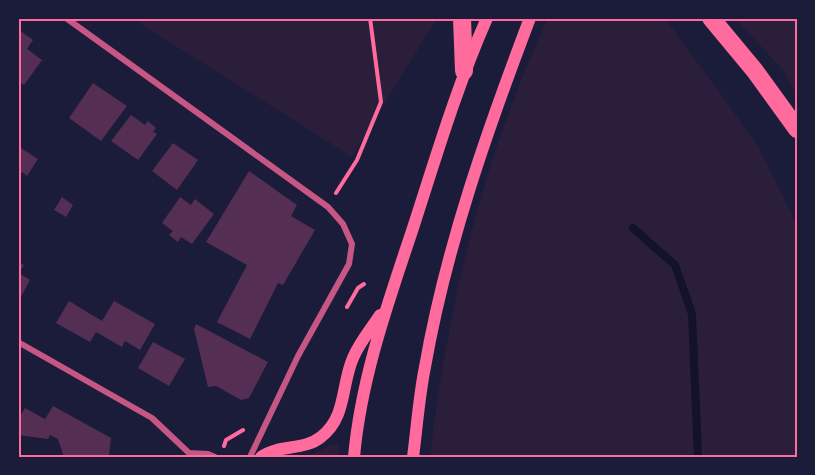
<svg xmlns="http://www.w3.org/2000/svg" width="815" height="475" font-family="Rubik,sans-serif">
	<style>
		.green { fill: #2a1e3b }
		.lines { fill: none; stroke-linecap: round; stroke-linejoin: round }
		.stream { stroke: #12122b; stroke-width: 8 }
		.building { fill: #542f53 }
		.path { stroke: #ff6b9d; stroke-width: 4 }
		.minor { stroke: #c65784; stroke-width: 6 }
		.secondary { stroke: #ff6b9d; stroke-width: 12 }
		.motorway { stroke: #ff6b9d; stroke-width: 18 }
		.neatline { fill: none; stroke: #ff6b9d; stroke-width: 2 }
	</style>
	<rect width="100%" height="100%" fill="#1b1b3a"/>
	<!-- green -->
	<path class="green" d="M 131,18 L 437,18 L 352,157 Z
		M 548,18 L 665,18 L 757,144 L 797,225 L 797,457 L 430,457 C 447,307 484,155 548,18 Z
		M 734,18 L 797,18 L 797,97 L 784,71 Z
		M 332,444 L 338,445 L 339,457 L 307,457 Z"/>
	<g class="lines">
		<!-- stream -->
		<path class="stream" d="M 633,228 L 675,265 L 692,314 L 698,457"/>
	</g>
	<!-- building -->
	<path class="building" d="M 18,29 L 33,40 L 27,49 L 42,60 L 24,85 L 18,81 Z
		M 93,83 L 127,106 L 101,141 L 69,118 Z
		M 131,115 L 145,125 L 148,121 L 156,128 L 153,132 L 157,134 L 138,160 L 111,141 Z
		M 173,143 L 198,160 L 177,190 L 152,171 Z
		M 18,146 L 38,159 L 27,176 L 22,172 L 18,179 Z
		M 249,171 L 297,205 L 291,216 L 315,230 L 283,285 L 278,283 L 250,339 L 217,322 L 247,265 L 206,242 Z
		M 62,197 L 73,205 L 66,217 L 54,210 Z
		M 180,197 L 191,205 L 195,199 L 214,214 L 192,244 L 181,237 L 178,242 L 169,235 L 173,231 L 162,223 Z
		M 18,262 L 24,265 L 19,273 L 30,280 L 18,302 Z
		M 69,301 L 102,321 L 114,301 L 155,324 L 140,350 L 125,341 L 122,347 L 96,332 L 90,342 L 56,323 Z
		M 196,324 L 268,362 L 249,398 L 241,400 L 216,386 L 208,387 L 194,329 Z
		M 153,342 L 185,359 L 169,386 L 138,368 Z
		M 53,406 L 111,438 L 109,455 L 102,457 L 64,457 L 58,439 L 50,435 L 48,439 L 18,435 L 18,419 L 25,408 L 45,419 Z"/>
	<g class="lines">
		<!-- path -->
		<path class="path" d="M 336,193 L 357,160 L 381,102 L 370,18
			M 347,307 L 358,288 L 364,284
			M 224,446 L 226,440 L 243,430"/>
		<!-- minor -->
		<path class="minor" d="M 66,18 L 328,207 L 343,224 L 352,244 L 349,264 L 298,356 L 250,457
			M 18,342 L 152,418 L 189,453 L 208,454 L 215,457"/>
		<!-- secondary -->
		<path class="secondary" d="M 261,457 C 279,444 304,451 321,437 C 347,417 341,385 353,358 C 359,343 371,329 380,315
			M 354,457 C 361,378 388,303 413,228 C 436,157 457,86 487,18
			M 413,457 C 417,427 419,396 425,367 C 446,247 487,131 530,18"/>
		<!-- motorway -->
		<path class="motorway" d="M 462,18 L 464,71
			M 711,18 L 755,71 L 797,129"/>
	</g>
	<!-- border -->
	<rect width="815" height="475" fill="none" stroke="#1b1b3a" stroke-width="39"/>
	<rect x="20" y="20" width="776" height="436" class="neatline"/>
</svg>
